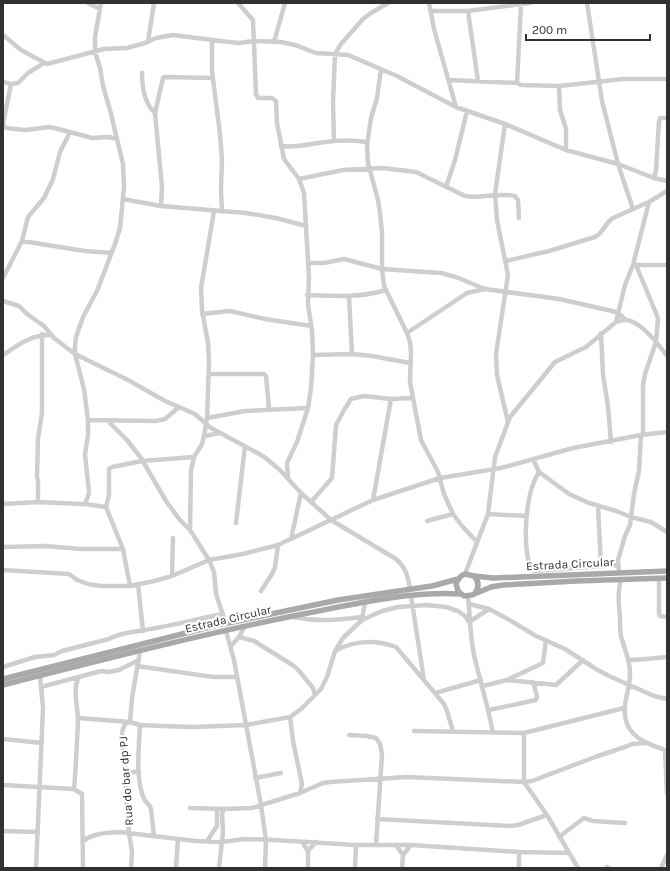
<svg xmlns="http://www.w3.org/2000/svg" width="670" height="871" font-family="Karla,sans-serif">
	<style>
		.lines { fill: none; stroke-linecap: round; stroke-linejoin: round }
		.minor { stroke: #cecece; stroke-width: 4.5 }
		.major { stroke: #a9a9a9; stroke-width: 5.5 }
		.labels { text-anchor: middle; dominant-baseline: central; stroke-width: 4; stroke-linejoin: round; paint-order: stroke }
		.street-label { font-size: 12px; fill: #313131; stroke: #fff }
	</style>
	<rect width="100%" height="100%" fill="#fff"/>
	<g class="lines">
		<!-- minor -->
		<path class="minor" d="M 88,3 L 100,9
			M 238,3 L 253,20 L 256,94 L 258,98 L 272,98 L 276,101 L 277,123 L 284,159 L 299,179 L 304,193 L 309,278 L 308,304 L 312,331 L 313,355 L 311,388 L 308,408 L 297,442 L 287,463 L 288,478
			M 429,3 L 434,29 L 456,107
			M 587,3 L 602,101 L 618,164 L 633,209
			M 521,4 L 517,83 L 521,85 L 559,86 L 623,79 L 667,79
			M 430,11 L 468,11 L 530,3
			M 468,11 L 478,81
			M 3,35 L 21,50 L 47,64 L 104,49 L 127,48 L 145,43 L 156,38 L 173,35 L 220,41 L 239,43 L 254,41 L 281,42 L 295,45 L 316,53 L 348,55 L 397,76 L 456,107 L 505,124 L 566,150 L 618,164 L 654,178 L 667,181
			M 212,41 L 212,71 L 220,134 L 222,160 L 221,188 L 222,212
			M 148,42 L 154,3
			M 274,42 L 285,3
			M 381,69 L 377,98 L 371,118 L 367,145 L 368,163 L 378,200 L 380,213 L 382,233 L 382,269 L 384,286 L 407,333 L 410,342 L 411,352 L 410,382 L 421,440 L 438,472 L 444,494 L 453,514 L 462,526 L 477,542
			M 142,73 C 142,87 144,103 155,113
			M 449,80 L 517,83
			M 3,82 L 11,84 L 18,83 L 28,73 L 44,63
			M 11,84 L 3,124 L 6,128 L 25,130 L 50,127 L 70,132
			M 559,86 L 560,110 L 566,129 L 566,150
			M 505,124 L 495,194 L 497,220 L 508,275 L 496,354 L 497,375 L 508,422
			M 334,141 L 333,102 L 335,54 L 341,44 L 363,19 L 371,13 L 388,3
			M 281,146 C 296,148 310,144 325,142 C 339,140 353,140 367,142
			M 654,178 L 656,170 L 659,121 L 660,118 L 667,118
			M 299,179 L 343,170 L 383,168 L 416,172 L 465,196 C 482,199 498,192 515,196 L 518,200 L 519,218
			M 446,187 L 455,160 L 467,111
			M 123,199 L 161,206 L 246,213 L 276,218 L 306,226
			M 161,206 L 162,187 L 155,113 L 163,78 L 165,77 L 213,78
			M 22,241 L 28,217 L 44,198 L 53,179 L 60,152 L 70,132 L 92,138 L 109,137 L 117,139
			M 506,261 L 549,251 L 595,237 C 604,232 605,223 613,218 L 649,202 L 667,191
			M 308,263 L 324,263 L 344,259 L 382,269 L 441,273 L 456,277 L 485,289 L 559,299 L 612,311 L 618,313 L 626,320
			M 635,265 L 667,265
			M 636,265 L 658,318 L 656,342 L 645,374 L 643,385 L 643,435
			M 3,278 L 22,241 L 85,251 L 112,253
			M 307,295 C 334,296 360,298 386,290
			M 349,296 L 352,354
			M 3,301 L 19,306 L 27,314 L 44,326 L 54,338 L 75,354 L 128,380 L 165,401 L 195,414 L 211,428 L 263,456 L 280,470 L 301,493 L 331,520 L 396,559 C 406,568 408,576 410,589
			M 202,314 L 230,311 L 265,319 L 311,326
			M 616,322 C 619,321 622,320 625,320 C 640,320 659,345 667,356
			M 407,333 L 467,293 L 485,289
			M 601,333 L 603,375 L 608,406 L 611,442
			M 3,355 C 18,345 32,334 51,335
			M 313,355 L 352,354 L 372,356 L 410,363
			M 209,374 L 264,374 L 266,376 L 269,409
			M 207,418 L 245,411 L 308,408
			M 88,420 L 156,421 L 165,419 L 179,407
			M 108,421 L 127,440 L 141,458 L 166,501 L 180,520 L 190,530 L 209,560 L 214,572 L 216,594 L 226,624
			M 204,436 L 220,433
			M 533,459 L 539,472 L 569,494 L 589,503 L 616,511 L 631,517 L 651,522 L 667,532
			M 539,472 C 525,493 522,545 531,569 L 535,571 L 617,565
			M 373,500 L 391,399
			M 38,502 L 38,482 L 37,476 L 38,439 L 42,413 L 42,334
			M 311,502 L 332,478 L 336,425 L 344,410 L 351,399 L 364,396 L 391,399 L 412,398
			M 3,504 L 38,502 L 81,504 L 85,504 L 88,496 L 89,492 L 85,454 L 88,435 L 88,420 L 84,389 L 75,354 L 75,346 L 76,337 L 83,317 L 97,291 L 115,244 L 120,228 L 124,187 L 123,164 L 117,139 L 110,110 L 103,86 L 100,68 L 95,52 L 95,37 L 101,3
			M 85,504 L 106,507
			M 598,506 L 601,566
			M 488,514 L 527,516
			M 427,521 L 453,514
			M 236,523 L 245,446
			M 190,530 L 191,470 L 194,457 L 202,444 L 204,436 L 207,418 L 209,361 L 208,343 L 202,310 L 201,288 L 214,211
			M 291,539 L 301,493
			M 3,547 L 45,546 L 82,549 L 123,549
			M 3,570 L 69,574 L 77,580 L 88,584 L 100,586 L 130,586 L 154,581 L 172,576 L 209,560 L 243,554 L 278,545 L 373,500 L 440,478 L 501,468 L 573,448 L 641,435 L 667,432
			M 619,572 L 618,560 L 625,536 L 630,525 L 634,494 L 639,471 L 641,435
			M 465,574 L 488,514 L 495,457 L 510,417 L 555,362 L 586,347 L 616,322 L 625,285 L 633,265 L 649,202
			M 172,576 L 173,538
			M 659,578 L 659,614 L 660,616 L 667,617
			M 621,579 C 617,593 619,604 620,618 C 620,624 620,630 621,636 C 624,648 630,660 630,672 C 631,691 619,707 628,726 C 635,740 651,745 665,750 L 667,794
			M 138,584 L 143,631
			M 130,586 L 123,549 L 106,507 L 109,495 L 109,469 L 112,467 L 142,461 L 194,457
			M 261,591 L 272,574 L 275,567 L 278,545
			M 411,596 L 424,680
			M 468,596 C 470,616 470,635 474,655 C 480,681 488,706 493,733
			M 469,604 L 489,609 L 506,618 L 536,636 L 565,649 L 596,669 L 609,676 L 654,696 L 667,699
			M 293,617 C 318,622 338,620 362,617
			M 362,619 L 365,603
			M 226,631 L 234,660 L 261,805 L 266,840 L 265,868
			M 239,637 L 254,641 L 294,666 L 300,672 L 313,688 L 315,695
			M 231,646 L 239,637 L 245,626
			M 337,650 C 355,640 377,640 396,647 L 444,704 L 447,711 L 453,731
			M 629,660 C 642,660 654,658 667,657
			M 137,666 L 213,677 L 237,677
			M 3,667 L 35,657 L 54,655 L 62,651 L 109,639 C 121,632 131,633 144,630 C 171,626 197,619 223,614
			M 507,680 L 543,663 L 546,640
			M 483,686 L 507,680 L 556,685 L 583,660
			M 41,687 L 101,671 L 108,672 L 119,670 L 139,660
			M 435,693 L 481,680
			M 489,710 L 536,700 L 537,696 L 533,682
			M 290,717 L 293,741 L 302,784 L 300,793
			M 78,718 L 130,722 L 140,725 L 162,726 L 193,727 L 246,725 L 290,717 L 301,709 L 321,689 L 327,677 L 335,651 L 343,638 L 362,620 L 382,611 L 398,607 L 427,605 L 446,607 L 458,611 L 465,616 L 469,622 L 489,609
			M 140,725 C 139,746 135,779 144,799 C 146,803 150,804 151,809 L 154,836
			M 414,731 L 524,733 L 624,708
			M 524,733 L 524,782 L 547,815 L 578,868
			M 349,735 L 367,736 L 376,738 L 380,744 L 382,754 L 376,845
			M 3,739 L 42,743
			M 125,772 L 139,772
			M 255,778 L 281,773
			M 3,785 L 74,789 L 82,794 L 83,868
			M 74,789 C 76,766 77,743 78,720 C 78,707 72,689 79,677
			M 190,808 L 224,809 L 252,808 L 300,793 L 323,783 L 330,782 L 407,777 L 524,782 L 532,781 L 595,757 L 625,747 L 632,744 L 646,743
			M 377,819 L 511,826 L 518,825 L 547,815
			M 3,831 L 38,832
			M 559,837 L 584,818 L 593,821 L 625,823
			M 83,841 C 94,833 106,833 119,832 L 196,841 L 221,842 L 245,839 L 274,840 L 356,845 L 411,845 L 519,852 L 569,853
			M 207,841 L 217,826 L 217,809
			M 302,842 L 308,851 L 308,868
			M 396,845 L 403,855
			M 308,851 L 316,842
			M 607,867 L 609,868
			M 36,868 L 43,708 L 40,676
			M 131,868 L 132,852 L 129,833 L 122,732 L 125,724 L 130,722 L 132,698 L 140,651
			M 176,868 L 178,839
			M 219,868 L 223,832 L 222,814 L 224,809
			M 355,868 L 356,845
			M 402,868 L 403,855 L 411,845
			M 519,868 L 519,852
			M 661,868 L 667,855"/>
		<!-- major -->
		<path class="major" d="M 474,576 L 493,578 L 667,571
			M 475,593 C 479,587 479,581 474,576 L 465,574 L 461,576 L 456,583 L 458,591 L 464,596 L 472,595 L 491,587 L 503,585 L 576,581 L 667,578
			M 3,679 L 214,626 L 271,614 L 338,600 L 432,586 L 458,579
			M 3,685 C 101,660 199,635 298,615 C 350,605 408,591 461,594"/>
	</g>
	<g class="labels">
		<!-- street labels -->
		<g class="street-label">
			<text transform="translate(570 564) rotate(-3)">Estrada Circular</text>
			<text transform="translate(228 619) rotate(-13)">Estrada Circular</text>
			<text transform="translate(126 781) rotate(-94)">Rua do bar dp PJ</text>
		</g>
	</g>
	<!-- border -->
	<rect width="670" height="871" fill="none" stroke="#313131" stroke-width="8"/>
	<!-- scale -->
	<path d="M526 34v6h124v-6" fill="none" stroke="#313131" stroke-width="2"/>
	<text x="532" y="34" font-size="12" fill="#313131" stroke="#ffffff" stroke-width="3" paint-order="stroke">200 m</text>
</svg>
